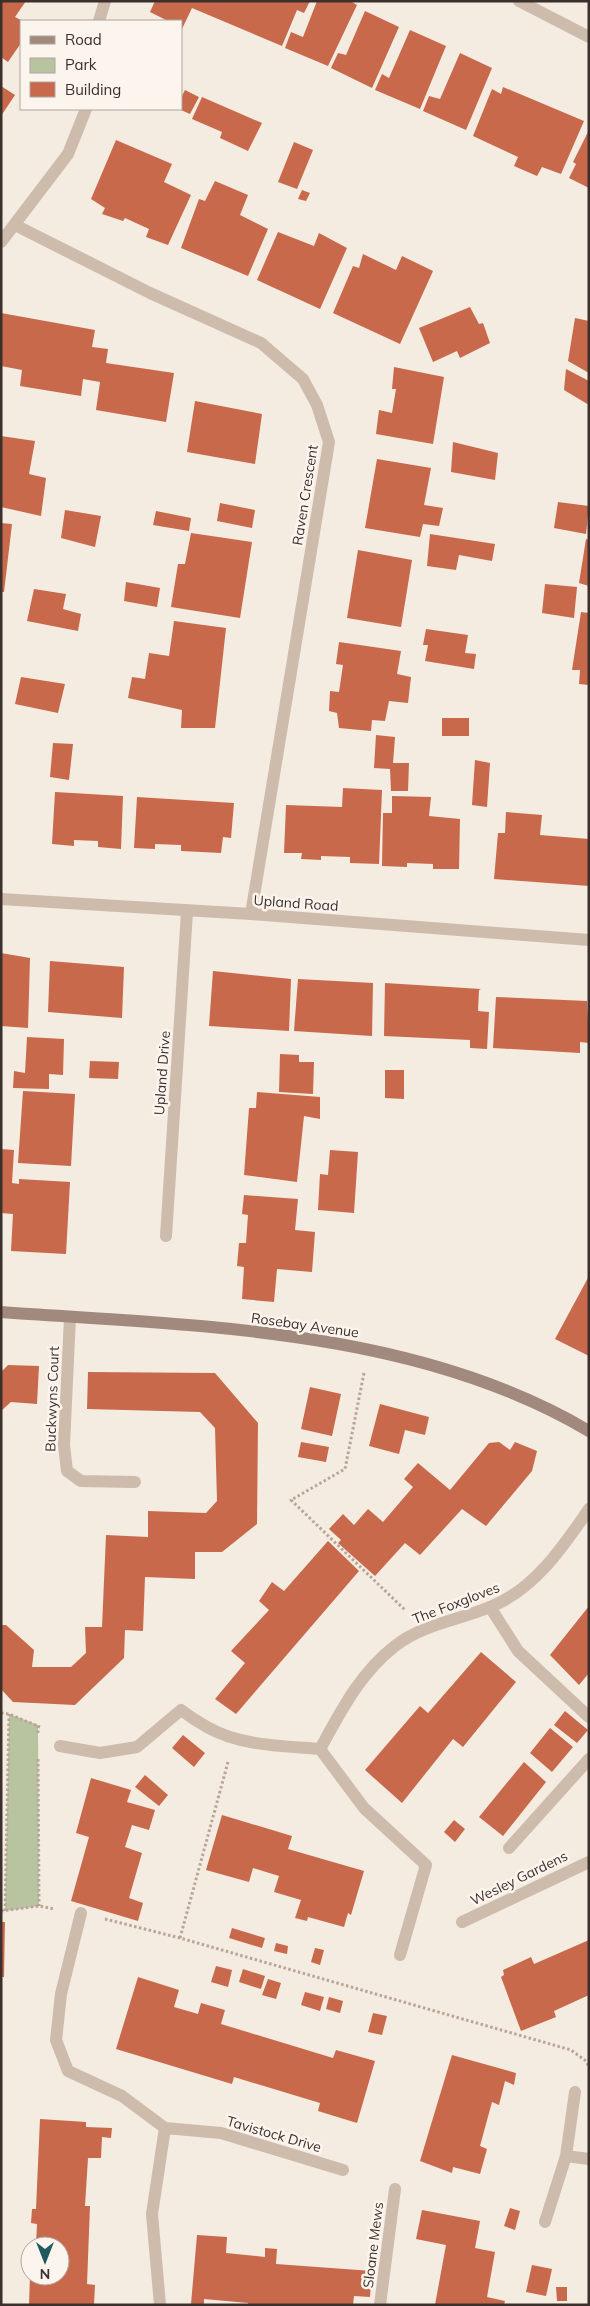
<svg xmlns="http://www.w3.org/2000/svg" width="590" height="2306" font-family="Mulish,sans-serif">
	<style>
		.green { fill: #b8c4a0 }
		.building { fill: #c8694b }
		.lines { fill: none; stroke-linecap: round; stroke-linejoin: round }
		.path { stroke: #b9a596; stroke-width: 3; stroke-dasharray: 2.5 2.5; stroke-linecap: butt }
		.lane { stroke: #cdbbac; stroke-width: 12 }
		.street { stroke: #cdbbac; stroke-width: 12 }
		.secondary { stroke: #a18a7d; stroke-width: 12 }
		.labels { text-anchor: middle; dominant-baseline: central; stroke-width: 5; stroke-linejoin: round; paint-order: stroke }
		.street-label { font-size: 14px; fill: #3b302b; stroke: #fbf5ee }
	</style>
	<rect width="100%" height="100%" fill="#f4ebe1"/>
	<!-- green -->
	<path class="green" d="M 9,1714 L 38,1725 L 39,1906 L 5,1911 Z"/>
	<!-- building -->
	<path class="building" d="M 1,1 L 26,1 L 15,17 L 21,20 L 21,43 L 8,62 L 1,57 Z
		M 155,1 L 310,1 L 304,13 L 297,10 L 282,46 L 192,8 L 181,31 L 181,21 L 168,21 L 150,12 Z
		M 317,1 L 350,1 L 357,5 L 328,66 L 285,48 L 291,32 L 303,37 Z
		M 365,11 L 399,27 L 372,88 L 331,68 L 338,53 L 346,55 Z
		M 410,30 L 446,46 L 420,109 L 375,90 L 382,74 L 389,78 Z
		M 460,53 L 492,68 L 466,130 L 423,111 L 429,96 L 440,99 Z
		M 1,86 L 15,95 L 1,116 Z
		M 503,87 L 584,121 L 561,174 L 542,167 L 537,176 L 514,166 L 518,157 L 473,136 L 492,89 L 501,94 Z
		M 185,90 L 199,97 L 190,114 L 181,110 L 181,98 Z
		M 202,97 L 262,123 L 248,151 L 220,138 L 222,132 L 192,119 Z
		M 589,130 L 589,188 L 569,178 L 576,164 L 573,162 Z
		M 116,140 L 172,164 L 164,182 L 191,195 L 168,245 L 146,237 L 149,229 L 125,218 L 123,221 L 102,214 L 105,208 L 91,199 Z
		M 294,142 L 313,150 L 297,189 L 278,182 Z
		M 215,181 L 248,195 L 240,215 L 268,229 L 248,276 L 181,248 L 199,199 L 205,201 Z
		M 302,190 L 310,193 L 306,201 L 298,199 Z
		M 278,232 L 314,246 L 319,233 L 347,248 L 320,309 L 257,280 Z
		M 363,254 L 396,270 L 402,256 L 433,271 L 400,344 L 333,313 L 353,266 L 359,268 Z
		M 470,307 L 479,324 L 483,323 L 490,343 L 460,358 L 457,351 L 433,362 L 419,328 Z
		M 1,313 L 95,330 L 92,347 L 108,349 L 106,363 L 174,373 L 166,422 L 96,410 L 100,382 L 83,379 L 81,396 L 20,386 L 22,370 L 1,366 Z
		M 575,318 L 589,321 L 589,373 L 568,361 Z
		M 394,367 L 444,377 L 433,444 L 376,434 L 379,410 L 392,413 L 396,389 L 392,389 Z
		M 566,369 L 589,381 L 589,405 L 564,390 Z
		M 195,401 L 262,414 L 255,464 L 187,452 Z
		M 1,436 L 35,441 L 29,474 L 46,478 L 41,516 L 1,507 Z
		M 453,442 L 498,453 L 495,480 L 451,472 Z
		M 377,459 L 431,468 L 424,505 L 443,508 L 439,526 L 423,524 L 420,537 L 365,528 Z
		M 558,502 L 589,506 L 586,534 L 554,528 Z
		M 220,503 L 255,510 L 252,528 L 217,521 Z
		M 65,510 L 101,516 L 95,547 L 61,538 Z
		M 156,511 L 191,518 L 189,531 L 153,525 Z
		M 1,523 L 12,524 L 4,592 L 1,592 Z
		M 191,533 L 252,542 L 240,618 L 171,607 L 178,564 L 185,564 Z
		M 430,534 L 495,544 L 492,561 L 459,555 L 456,570 L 427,566 Z
		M 586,539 L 589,540 L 589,586 L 579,583 Z
		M 358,550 L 412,560 L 401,627 L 347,618 Z
		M 126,582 L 160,588 L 157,607 L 124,601 Z
		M 545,584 L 577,587 L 574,618 L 542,613 Z
		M 34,589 L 66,594 L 63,609 L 81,614 L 78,631 L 27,621 Z
		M 581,612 L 589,613 L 589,685 L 579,684 L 580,670 L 572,670 Z
		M 174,621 L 226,628 L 215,728 L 181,728 L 182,710 L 128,698 L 132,677 L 145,679 L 149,653 L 169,656 Z
		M 426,629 L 468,635 L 465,653 L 476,654 L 474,669 L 425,661 L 428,645 L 423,645 Z
		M 339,642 L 401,651 L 397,674 L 411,677 L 408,703 L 389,701 L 385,721 L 372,720 L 371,731 L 339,728 L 337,713 L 329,711 L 330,691 L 339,692 L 343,665 L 336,664 Z
		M 21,677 L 65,684 L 58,713 L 15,704 Z
		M 442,718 L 469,718 L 469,736 L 442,736 Z
		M 376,735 L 395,737 L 393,763 L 409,763 L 408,791 L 391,791 L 390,769 L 374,768 Z
		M 53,743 L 73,744 L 69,780 L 50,777 Z
		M 475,760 L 490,763 L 487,807 L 472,805 Z
		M 343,788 L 382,790 L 379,864 L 350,863 L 350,857 L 321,856 L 321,860 L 301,859 L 302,853 L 284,853 L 286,805 L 342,807 Z
		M 55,792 L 123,796 L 121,849 L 98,847 L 98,841 L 74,840 L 74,846 L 52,844 Z
		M 392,796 L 431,797 L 429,816 L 460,819 L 459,869 L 433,869 L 433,864 L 407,863 L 407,867 L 382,866 L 383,813 L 392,813 Z
		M 137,797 L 234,803 L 231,838 L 223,837 L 221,853 L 181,851 L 181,845 L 155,844 L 155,849 L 134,848 Z
		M 506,812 L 542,815 L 540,835 L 589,839 L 589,886 L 494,879 L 498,833 L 505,833 Z
		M 1,953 L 30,958 L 28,1028 L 1,1026 Z
		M 50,961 L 124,967 L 122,1018 L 48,1012 Z
		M 213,971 L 291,979 L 289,1031 L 209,1026 Z
		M 298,979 L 373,983 L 372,1036 L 294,1031 Z
		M 385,983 L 481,989 L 479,990 L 478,1011 L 489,1012 L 487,1049 L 470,1048 L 470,1040 L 384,1036 Z
		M 496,997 L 587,1001 L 589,1043 L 580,1042 L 580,1053 L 493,1048 Z
		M 27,1037 L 64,1039 L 63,1075 L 49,1074 L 49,1089 L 13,1088 L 14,1071 L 25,1073 Z
		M 280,1054 L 299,1055 L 299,1062 L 314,1062 L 313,1094 L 279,1092 Z
		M 90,1061 L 119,1062 L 118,1079 L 89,1078 Z
		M 385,1070 L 404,1070 L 404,1099 L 385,1098 Z
		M 23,1091 L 75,1094 L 71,1166 L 18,1163 Z
		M 257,1092 L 320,1097 L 320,1119 L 304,1116 L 297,1182 L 244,1175 L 249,1108 L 256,1108 Z
		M 1,1149 L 14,1150 L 12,1183 L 19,1184 L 19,1179 L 70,1182 L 66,1254 L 11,1251 L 13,1214 L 1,1213 Z
		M 330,1150 L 358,1152 L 354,1213 L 318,1210 L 320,1174 L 328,1175 Z
		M 244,1195 L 298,1199 L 295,1230 L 315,1232 L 312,1272 L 277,1269 L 274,1302 L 242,1299 L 244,1267 L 237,1266 L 239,1243 L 246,1243 L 248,1215 L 242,1214 Z
		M 589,1276 L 589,1356 L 555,1339 Z
		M 8,1365 L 39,1366 L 37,1404 L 11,1402 L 1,1411 L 1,1372 Z
		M 88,1372 L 215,1373 L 258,1423 L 257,1524 L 222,1552 L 195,1552 L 195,1579 L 145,1577 L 143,1631 L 125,1630 L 124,1658 L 75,1705 L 13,1702 L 1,1689 L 1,1625 L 6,1625 L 34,1650 L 32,1667 L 71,1667 L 86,1653 L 85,1627 L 102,1627 L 106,1535 L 148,1537 L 148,1511 L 206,1513 L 217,1501 L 215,1428 L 200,1412 L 87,1409 Z
		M 310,1387 L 341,1394 L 332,1436 L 301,1429 Z
		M 380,1404 L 429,1417 L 425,1435 L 405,1430 L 399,1454 L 369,1446 Z
		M 301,1442 L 329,1447 L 326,1462 L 298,1457 Z
		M 499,1442 L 510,1450 L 515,1442 L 537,1451 L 532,1471 L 486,1526 L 462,1509 L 420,1555 L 405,1543 L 375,1576 L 338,1543 L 341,1540 L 329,1529 L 343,1514 L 354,1525 L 368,1509 L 383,1522 L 413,1487 L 404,1479 L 418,1463 L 450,1490 L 489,1443 Z
		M 328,1541 L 359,1571 L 236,1714 L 215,1699 L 245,1663 L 231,1651 L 269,1610 L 259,1601 L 272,1582 L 284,1591 Z
		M 589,1606 L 589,1673 L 579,1685 L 550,1655 Z
		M 481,1652 L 516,1682 L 463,1747 L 453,1739 L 402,1803 L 365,1770 L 420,1706 L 428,1713 Z
		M 565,1711 L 588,1730 L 577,1743 L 554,1725 Z
		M 550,1728 L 573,1747 L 552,1772 L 530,1753 Z
		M 183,1735 L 205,1753 L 194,1767 L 172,1748 Z
		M 524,1762 L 546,1782 L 503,1836 L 479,1817 Z
		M 145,1775 L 168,1795 L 159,1806 L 135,1787 Z
		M 91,1778 L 131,1790 L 127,1802 L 155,1810 L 149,1830 L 132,1825 L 125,1847 L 142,1853 L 129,1898 L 143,1903 L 138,1921 L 71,1901 L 89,1837 L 76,1833 Z
		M 222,1815 L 292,1836 L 288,1849 L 364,1871 L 351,1915 L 348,1913 L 344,1927 L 308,1917 L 307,1921 L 295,1918 L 301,1900 L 274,1892 L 279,1876 L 253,1868 L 249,1882 L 206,1870 Z
		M 454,1820 L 465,1829 L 455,1842 L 444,1832 Z
		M 1,1922 L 5,1922 L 4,1977 L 1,1977 Z
		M 232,1928 L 265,1938 L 262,1948 L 229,1938 Z
		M 589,1940 L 589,1995 L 554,2011 L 556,2017 L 521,2031 L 501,1977 L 504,1975 L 503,1970 L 531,1957 L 534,1964 Z
		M 276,1943 L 288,1946 L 287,1954 L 274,1951 Z
		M 315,1948 L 324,1950 L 320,1965 L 311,1962 Z
		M 216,1966 L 232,1970 L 228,1987 L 211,1982 Z
		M 243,1969 L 265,1976 L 261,1989 L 239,1982 Z
		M 138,1977 L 179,1990 L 174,2007 L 198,2014 L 201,2003 L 225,2010 L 221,2024 L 333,2058 L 336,2050 L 375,2061 L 357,2123 L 318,2111 L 320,2103 L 234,2077 L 232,2084 L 116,2049 Z
		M 268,1979 L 281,1983 L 276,1999 L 262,1995 Z
		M 305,1992 L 324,1997 L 320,2011 L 301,2005 Z
		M 329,1997 L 343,2001 L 340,2013 L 326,2009 Z
		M 373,2013 L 387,2016 L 382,2035 L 368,2032 Z
		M 452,2055 L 516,2073 L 514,2085 L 505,2081 L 499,2105 L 492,2102 L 480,2146 L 487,2149 L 480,2174 L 453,2167 L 452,2173 L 420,2161 Z
		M 40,2119 L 86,2122 L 86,2127 L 112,2128 L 111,2138 L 102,2137 L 101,2158 L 88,2158 L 85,2206 L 90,2206 L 87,2284 L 95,2285 L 94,2305 L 29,2305 L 30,2276 L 60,2276 L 60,2246 L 36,2246 L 37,2224 L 31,2223 L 32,2209 L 36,2209 Z
		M 510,2208 L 520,2211 L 515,2230 L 504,2226 Z
		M 422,2210 L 480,2221 L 475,2248 L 495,2252 L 487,2297 L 505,2301 L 504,2305 L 435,2305 L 446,2245 L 416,2239 Z
		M 197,2235 L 227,2237 L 226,2253 L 265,2257 L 265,2248 L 277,2249 L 276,2264 L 372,2271 L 370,2297 L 354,2296 L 353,2305 L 248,2305 L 248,2303 L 204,2299 L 204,2304 L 191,2304 Z
		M 532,2265 L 552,2269 L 546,2296 L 526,2292 Z
		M 556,2287 L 567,2287 L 567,2301 L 557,2301 Z"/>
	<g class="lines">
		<!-- path -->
		<path class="path" d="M 364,1373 L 345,1469 L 291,1500 L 405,1610
			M 1,1713 L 9,1714 L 40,1727
			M 38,1733 L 38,1725
			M 38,1759 L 39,1906
			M 1,1911 L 39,1906 L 55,1909
			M 5,1911 L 9,1714
			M 105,1919 L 180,1938 L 571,2050 L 586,2061 L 589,2067
			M 180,1938 L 228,1762"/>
		<!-- lane -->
		<path class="lane" d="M 490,1607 L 518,1651 L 589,1717
			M 60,1746 L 100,1753 L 137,1747 L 181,1710 C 189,1716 198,1722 207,1727 C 240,1746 283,1746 320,1749 L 364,1808 L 426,1865 L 400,1955
			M 509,1848 L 589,1759"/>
		<!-- street -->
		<path class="street" d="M 519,1 L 589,37
			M 99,21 L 105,1
			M 15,225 L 150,293 L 261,343 L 303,379 L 317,405 L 329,442 L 251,914
			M 1,242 L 68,154 L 86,109
			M 1,899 L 251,914 L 589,940
			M 166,1236 L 187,912
			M 70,1317 L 64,1445 L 67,1471 L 81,1481 L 135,1482
			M 320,1749 C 341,1711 360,1673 395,1646 C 423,1624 459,1620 490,1607 C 534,1590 563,1547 589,1509
			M 81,1913 L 61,1994 L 56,2040 L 68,2071 L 122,2096 L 165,2128 L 221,2133 L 343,2170
			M 462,1922 L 589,1862
			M 566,2156 L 589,2159
			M 545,2222 L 566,2156 L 575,2092
			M 160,2305 L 152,2214 L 165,2128
			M 380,2305 L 395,2189"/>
		<!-- secondary -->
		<path class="secondary" d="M 1,1312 C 197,1326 415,1328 589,1431"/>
	</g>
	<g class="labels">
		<!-- street labels -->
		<g class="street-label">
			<text transform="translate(305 495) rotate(-81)">Raven Crescent</text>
			<text transform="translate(296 903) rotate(4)">Upland Road</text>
			<text transform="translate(162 1073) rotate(-86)">Upland Drive</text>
			<text transform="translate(305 1325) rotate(8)">Rosebay Avenue</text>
			<text transform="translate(52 1399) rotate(-88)">Buckwyns Court</text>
			<text transform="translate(456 1603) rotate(-21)">The Foxgloves</text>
			<text transform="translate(519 1878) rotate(-26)">Wesley Gardens</text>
			<text transform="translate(274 2134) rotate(16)">Tavistock Drive</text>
			<text transform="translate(373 2245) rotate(-83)">Sloane Mews</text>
		</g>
	</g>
	<!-- border -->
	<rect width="590" height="2306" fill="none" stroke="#3b302b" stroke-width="5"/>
	<!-- legend -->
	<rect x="20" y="20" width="162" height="90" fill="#fbf5ee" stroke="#aea6a0"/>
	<rect x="30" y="36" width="25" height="8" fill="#a18a7d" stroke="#aea6a0"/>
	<text x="65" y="45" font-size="15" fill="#3b302b">Road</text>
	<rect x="30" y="58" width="25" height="15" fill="#b8c4a0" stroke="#aea6a0"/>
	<text x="65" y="70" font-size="15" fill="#3b302b">Park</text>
	<rect x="30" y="82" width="25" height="15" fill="#c8694b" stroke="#aea6a0"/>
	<text x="65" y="95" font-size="15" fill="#3b302b">Building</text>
	<!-- north arrow -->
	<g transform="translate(45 2261) rotate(180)"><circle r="24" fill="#fbf5ee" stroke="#aea6a0"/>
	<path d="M0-4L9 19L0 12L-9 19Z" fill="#1f5a5e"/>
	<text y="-8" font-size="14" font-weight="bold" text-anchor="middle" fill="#3b302b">N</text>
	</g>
</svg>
